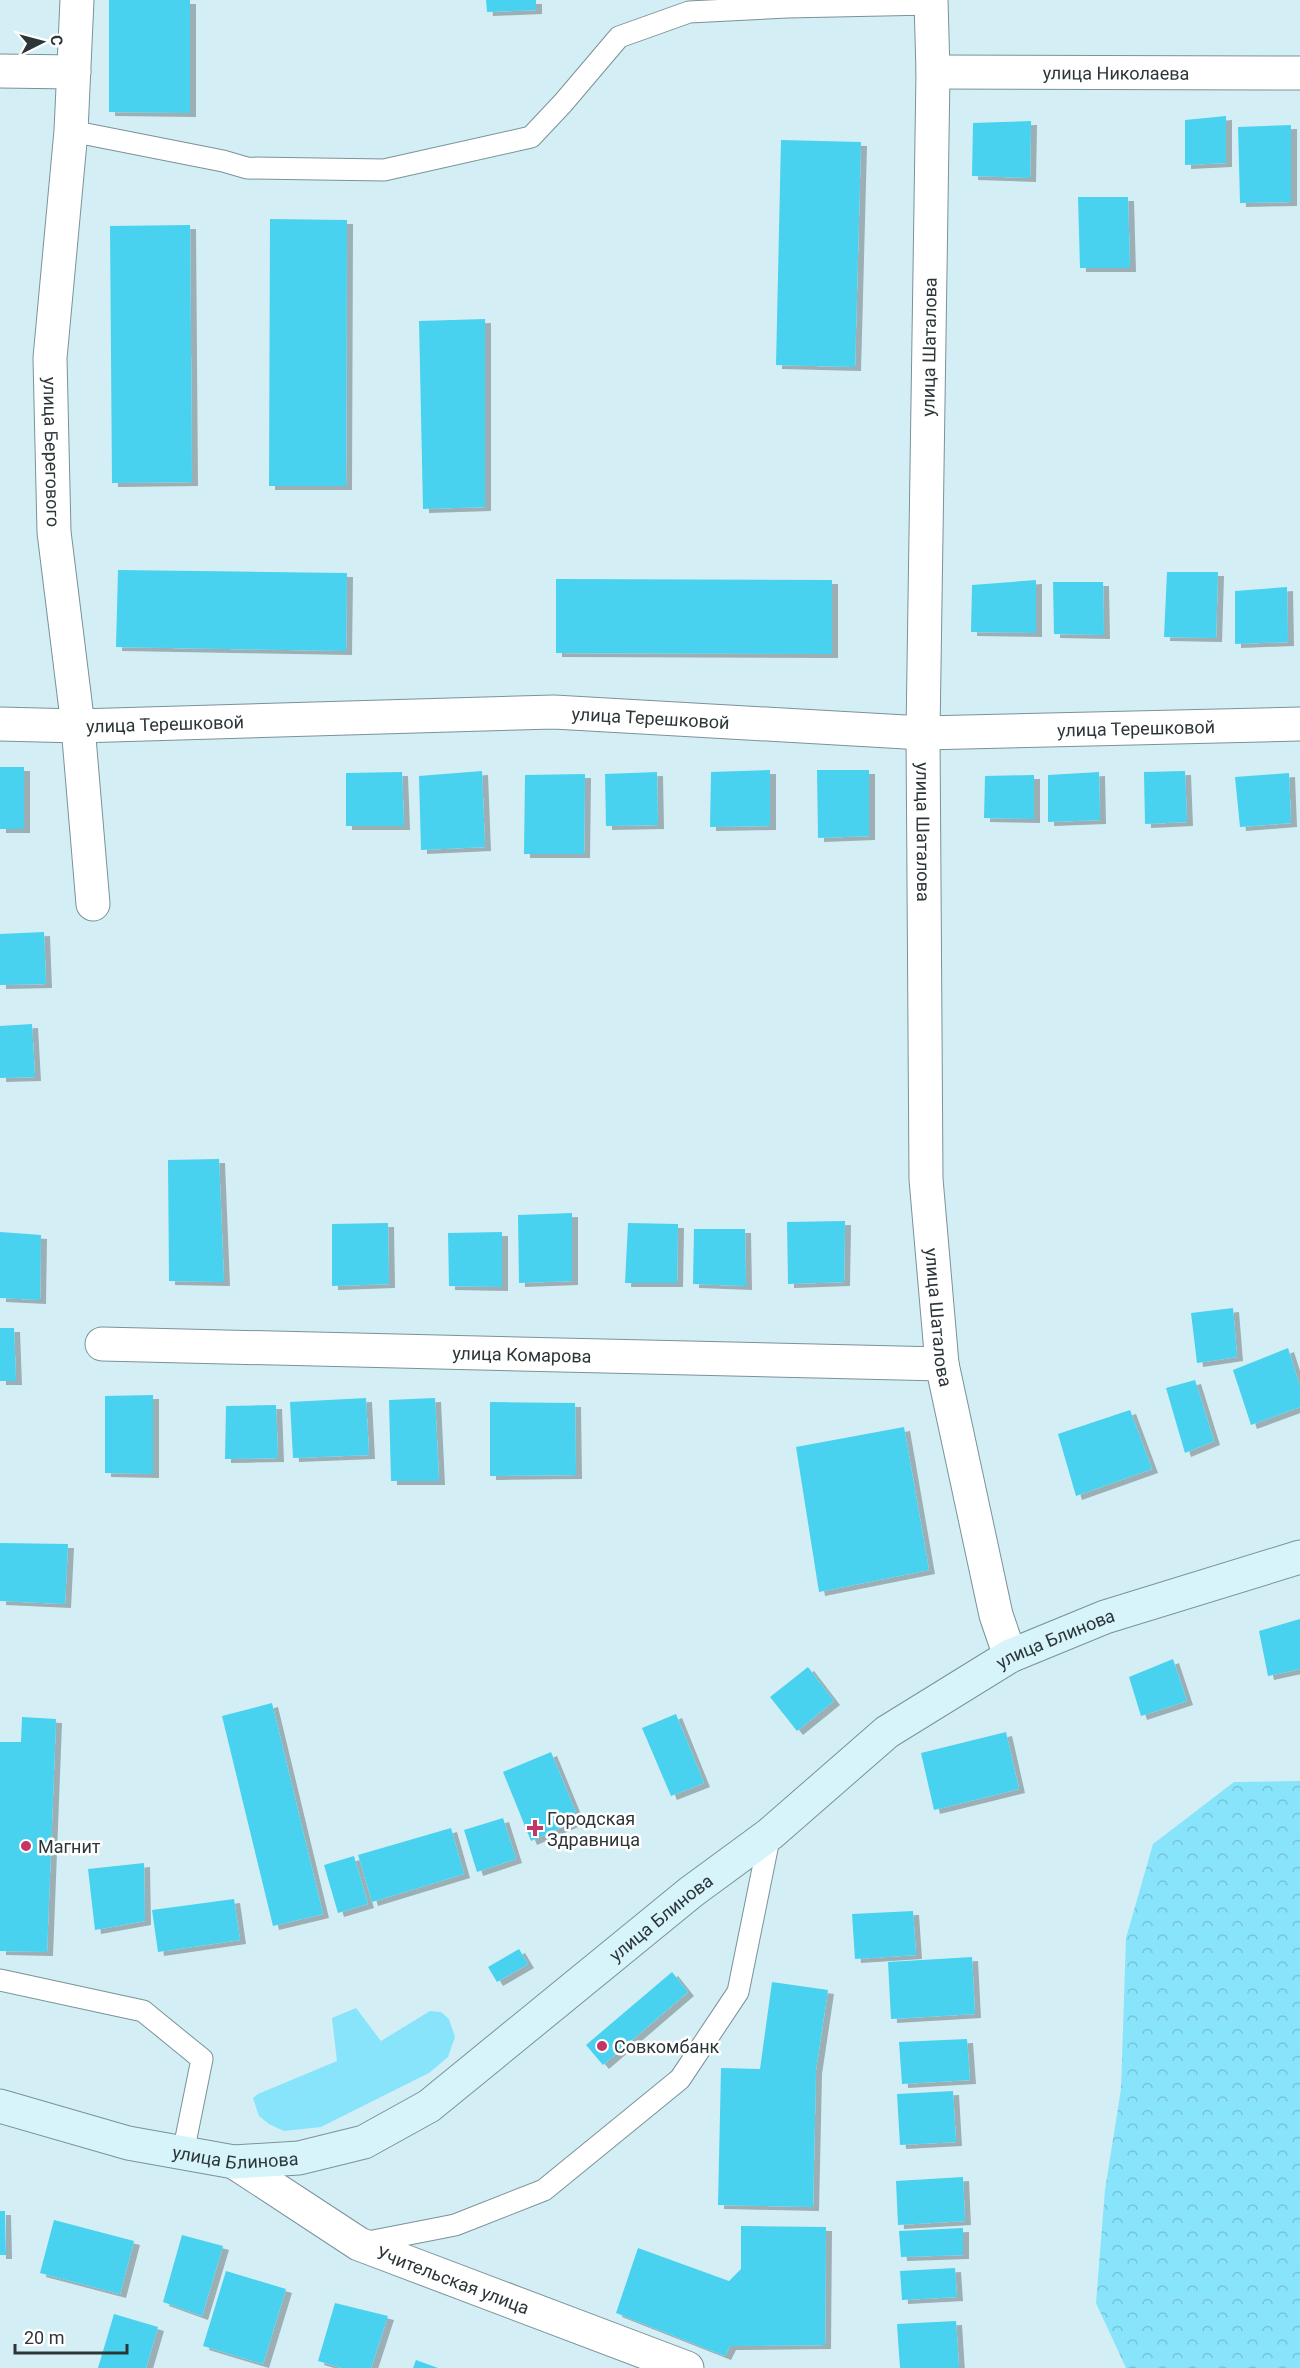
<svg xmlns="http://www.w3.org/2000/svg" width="1300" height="2368" font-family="Roboto,sans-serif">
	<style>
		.grass { fill: #87e4fa }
		.forest { fill: url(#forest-crowns) }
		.building { fill: #48d2f0; filter: url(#shadow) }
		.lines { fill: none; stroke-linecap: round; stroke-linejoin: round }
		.lane-casing { stroke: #7a9298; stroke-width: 23 }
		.street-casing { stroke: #7a9298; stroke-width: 35 }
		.secondary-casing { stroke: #7a9298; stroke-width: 35 }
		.lane { stroke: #fff; stroke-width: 21 }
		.street { stroke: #fff; stroke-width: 33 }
		.secondary { stroke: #d7f4fb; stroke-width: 33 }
		.poi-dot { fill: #c33665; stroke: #fff; stroke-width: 2 }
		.labels { text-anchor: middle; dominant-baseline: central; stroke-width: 5; stroke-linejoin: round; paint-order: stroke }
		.street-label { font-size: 18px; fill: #2c3639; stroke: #fff }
		.poi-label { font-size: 18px; fill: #2c3639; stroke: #fff; text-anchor: start }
	</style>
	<defs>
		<pattern id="forest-crowns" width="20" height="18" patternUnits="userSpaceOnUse" patternTransform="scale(1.5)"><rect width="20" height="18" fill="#87e4fa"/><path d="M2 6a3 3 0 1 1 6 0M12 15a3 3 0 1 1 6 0" fill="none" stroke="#75c4d7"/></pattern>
		<filter id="shadow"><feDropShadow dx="6" dy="4" stdDeviation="0" flood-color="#0004"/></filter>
	</defs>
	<rect width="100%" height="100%" fill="#d4eef5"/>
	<!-- grass -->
	<path class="grass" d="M 356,2008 L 381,2041 L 430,2011 L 441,2012 L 449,2019 L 455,2037 L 448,2057 L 429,2073 L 321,2127 L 284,2131 L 269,2124 L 259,2116 L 253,2098 L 258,2094 L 337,2061 L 332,2018 Z"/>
	<!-- forest -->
	<path class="forest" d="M 1300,1781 L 1300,2368 L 1126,2368 L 1096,2303 L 1105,2190 L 1121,2089 L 1126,1938 L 1153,1844 L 1234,1782 Z"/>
	<!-- building -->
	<path class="building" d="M 109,0 L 190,0 L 190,113 L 109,112 Z
		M 486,0 L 536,0 L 536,10 L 487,12 Z
		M 1226,116 L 1226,163 L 1185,165 L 1185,120 Z
		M 1031,121 L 1030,178 L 972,176 L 973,123 Z
		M 1291,125 L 1291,202 L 1240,203 L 1238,127 Z
		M 781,140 L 861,142 L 855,367 L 776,365 Z
		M 1078,197 L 1128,197 L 1130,268 L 1080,268 Z
		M 270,219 L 347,220 L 346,486 L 269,486 Z
		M 190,225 L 192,482 L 112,483 L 110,226 Z
		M 485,319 L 485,507 L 423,509 L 419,321 Z
		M 118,570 L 347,573 L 346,651 L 116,647 Z
		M 1167,572 L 1218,572 L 1216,638 L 1164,637 Z
		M 556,579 L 832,580 L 832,654 L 556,653 Z
		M 1036,580 L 1036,633 L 971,632 L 972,585 Z
		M 1053,582 L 1103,582 L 1104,635 L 1054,634 Z
		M 1287,587 L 1288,642 L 1235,644 L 1235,591 Z
		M 0,767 L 24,767 L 24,829 L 0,829 Z
		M 770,770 L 770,826 L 710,827 L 711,772 Z
		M 817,770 L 869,770 L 869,836 L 818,838 Z
		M 482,771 L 485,847 L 421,850 L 419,776 Z
		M 1185,771 L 1187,822 L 1145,824 L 1144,772 Z
		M 402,772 L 404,826 L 346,826 L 346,773 Z
		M 657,772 L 658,825 L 606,826 L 605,774 Z
		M 1099,772 L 1100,820 L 1048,822 L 1048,775 Z
		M 1289,773 L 1291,823 L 1240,827 L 1235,777 Z
		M 585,774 L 584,854 L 524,854 L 525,775 Z
		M 1034,775 L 1034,819 L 984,818 L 985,776 Z
		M 44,932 L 46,984 L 0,985 L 0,934 Z
		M 32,1024 L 35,1077 L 0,1078 L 0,1026 Z
		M 219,1159 L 224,1282 L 169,1281 L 168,1160 Z
		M 572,1213 L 572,1281 L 519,1283 L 518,1215 Z
		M 845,1221 L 844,1282 L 788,1284 L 787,1222 Z
		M 388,1223 L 389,1284 L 332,1286 L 332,1224 Z
		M 628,1223 L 678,1224 L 677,1283 L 625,1283 Z
		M 694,1229 L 745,1229 L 746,1286 L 693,1284 Z
		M 0,1232 L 41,1235 L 40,1300 L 0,1298 Z
		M 502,1232 L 502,1287 L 449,1286 L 448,1233 Z
		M 1233,1308 L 1237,1357 L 1197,1363 L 1191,1313 Z
		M 0,1328 L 14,1328 L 16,1381 L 0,1381 Z
		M 1288,1348 L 1300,1386 L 1300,1407 L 1251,1425 L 1233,1370 Z
		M 1195,1380 L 1214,1441 L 1185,1453 L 1166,1388 Z
		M 153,1395 L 153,1474 L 105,1473 L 105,1396 Z
		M 366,1398 L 369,1455 L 293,1458 L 290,1402 Z
		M 435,1398 L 439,1481 L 391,1481 L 389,1400 Z
		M 490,1402 L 575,1403 L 576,1475 L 490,1476 Z
		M 276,1405 L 278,1458 L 225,1459 L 226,1406 Z
		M 1130,1410 L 1152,1469 L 1076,1496 L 1058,1434 Z
		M 904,1427 L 929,1570 L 819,1592 L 796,1447 Z
		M 0,1543 L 68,1544 L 65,1604 L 0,1601 Z
		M 1300,1619 L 1300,1669 L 1268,1676 L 1259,1631 Z
		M 1173,1659 L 1187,1701 L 1141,1716 L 1129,1677 Z
		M 808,1667 L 834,1701 L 797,1731 L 770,1697 Z
		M 272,1703 L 323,1914 L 273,1926 L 222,1716 Z
		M 676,1714 L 704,1783 L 671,1796 L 642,1728 Z
		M 22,1717 L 56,1719 L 47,1952 L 0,1951 L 0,1742 L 21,1742 Z
		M 1006,1732 L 1019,1789 L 934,1810 L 921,1753 Z
		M 551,1752 L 579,1820 L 531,1841 L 503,1772 Z
		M 503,1818 L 516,1859 L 477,1872 L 464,1830 Z
		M 451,1828 L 464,1874 L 372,1902 L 358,1855 Z
		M 354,1856 L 368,1904 L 338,1913 L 324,1865 Z
		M 144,1863 L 145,1921 L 95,1930 L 88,1869 Z
		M 234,1899 L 240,1940 L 158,1952 L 152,1910 Z
		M 913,1911 L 916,1955 L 855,1959 L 852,1914 Z
		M 519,1949 L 528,1964 L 497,1982 L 488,1967 Z
		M 972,1957 L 975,2014 L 891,2019 L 888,1962 Z
		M 672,1972 L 688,1992 L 603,2065 L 586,2045 Z
		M 772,1982 L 828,1990 L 816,2070 L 813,2207 L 718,2205 L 721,2068 L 760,2069 Z
		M 967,2039 L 970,2080 L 902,2084 L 899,2042 Z
		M 953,2091 L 956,2142 L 900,2145 L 897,2094 Z
		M 963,2177 L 965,2221 L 898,2225 L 896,2181 Z
		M 0,2211 L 5,2211 L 6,2255 L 0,2255 Z
		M 54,2220 L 134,2241 L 120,2294 L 40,2273 Z
		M 741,2226 L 826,2227 L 825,2345 L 730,2346 L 725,2356 L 616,2313 L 638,2248 L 729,2281 L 741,2269 Z
		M 963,2228 L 963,2255 L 901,2257 L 899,2231 Z
		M 182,2235 L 223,2246 L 202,2316 L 163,2302 Z
		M 955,2268 L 957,2297 L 902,2300 L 900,2271 Z
		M 226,2271 L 286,2289 L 263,2364 L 203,2346 Z
		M 335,2303 L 388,2316 L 371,2368 L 342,2368 L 318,2361 Z
		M 114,2314 L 158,2327 L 146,2368 L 98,2368 Z
		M 956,2321 L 959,2368 L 900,2368 L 897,2324 Z
		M 416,2360 L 438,2368 L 413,2368 Z"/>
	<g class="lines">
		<defs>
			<path id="lane" d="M 71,131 L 223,161 L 247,168 L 384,170 L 531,137 L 563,103 L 619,37 L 689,12 L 787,7 L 931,4
				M 0,1980 L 143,2011 L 202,2059 L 183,2153
				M 363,2243 L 455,2225 L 544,2190 L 680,2079 L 738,1992 L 770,1834"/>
			<g id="street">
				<path id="s1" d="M 77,0 L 71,131 L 50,358 L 54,532 L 78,726 L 93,904"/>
				<path id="s2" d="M 931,0 L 933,72 L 923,733 L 926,1179 L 942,1364 L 996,1615 L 1010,1656"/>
				<path d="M 0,71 L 74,72"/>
				<path id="s3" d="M 933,72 L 1300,73"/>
				<path id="s4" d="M 0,724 L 78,726 L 554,712 L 923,733 L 1300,724"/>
				<path id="s5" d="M 102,1344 L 942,1364"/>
				<path id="s6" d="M 234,2162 L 359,2244 L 687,2368"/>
			</g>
			<g id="secondary">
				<path id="s7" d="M 0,2106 L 128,2143 L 234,2162 L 299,2158 L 364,2142 L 429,2106 L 691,1892 L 770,1834 L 887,1732 L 1010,1656 L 1105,1617 L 1300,1557"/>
			</g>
		</defs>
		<!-- lane casing -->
		<use href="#lane" class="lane-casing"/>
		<!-- street casing -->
		<use href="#street" class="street-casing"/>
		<!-- secondary casing -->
		<use href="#secondary" class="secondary-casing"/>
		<!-- lane -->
		<use href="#lane" class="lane"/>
		<!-- street -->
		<use href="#street" class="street"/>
		<!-- secondary -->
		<use href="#secondary" class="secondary"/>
	</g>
	<!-- markers -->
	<g class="poi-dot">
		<path d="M532 1819h6v6h6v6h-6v6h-6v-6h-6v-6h6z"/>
		<circle cx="26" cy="1846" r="6"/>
		<circle cx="602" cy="2046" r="6"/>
	</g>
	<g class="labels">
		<!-- street labels -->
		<g class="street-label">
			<text stroke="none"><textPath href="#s3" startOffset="183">улица Николаева</textPath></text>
			<text transform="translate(929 347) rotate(-89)">улица Шаталова</text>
			<text stroke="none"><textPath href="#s1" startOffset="453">улица Берегового</textPath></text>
			<text stroke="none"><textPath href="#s4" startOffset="651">улица Терешковой</textPath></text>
			<text stroke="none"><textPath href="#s4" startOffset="165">улица Терешковой</textPath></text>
			<text stroke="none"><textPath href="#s4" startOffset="1137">улица Терешковой</textPath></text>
			<text stroke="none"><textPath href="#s2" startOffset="832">улица Шаталова</textPath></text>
			<text stroke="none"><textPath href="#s2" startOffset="1318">улица Шаталова</textPath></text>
			<text stroke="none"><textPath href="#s5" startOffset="420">улица Комарова</textPath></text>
			<text stroke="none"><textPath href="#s7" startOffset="1232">улица Блинова</textPath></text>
			<text stroke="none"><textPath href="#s7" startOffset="746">улица Блинова</textPath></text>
			<text stroke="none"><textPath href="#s7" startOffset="242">улица Блинова</textPath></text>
			<text stroke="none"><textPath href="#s6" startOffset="250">Учительская улица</textPath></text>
		</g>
		<!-- poi labels -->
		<g class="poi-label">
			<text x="547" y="1818">Городская<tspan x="547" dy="21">Здравница</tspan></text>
			<text x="38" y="1846">Магнит</text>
			<text x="614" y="2046">Совкомбанк</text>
		</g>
	</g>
	<!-- north arrow -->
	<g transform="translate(42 42) rotate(84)" stroke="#ffffff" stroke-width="4.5" paint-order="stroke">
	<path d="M0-4.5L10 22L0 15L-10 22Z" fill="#2c3639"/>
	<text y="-9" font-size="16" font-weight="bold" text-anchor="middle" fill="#2c3639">С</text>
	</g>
	<!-- scale -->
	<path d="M15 2344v9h112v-9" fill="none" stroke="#2c3639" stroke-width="3"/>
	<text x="24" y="2344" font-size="18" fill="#2c3639" stroke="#ffffff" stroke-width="4.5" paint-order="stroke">20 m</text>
</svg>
